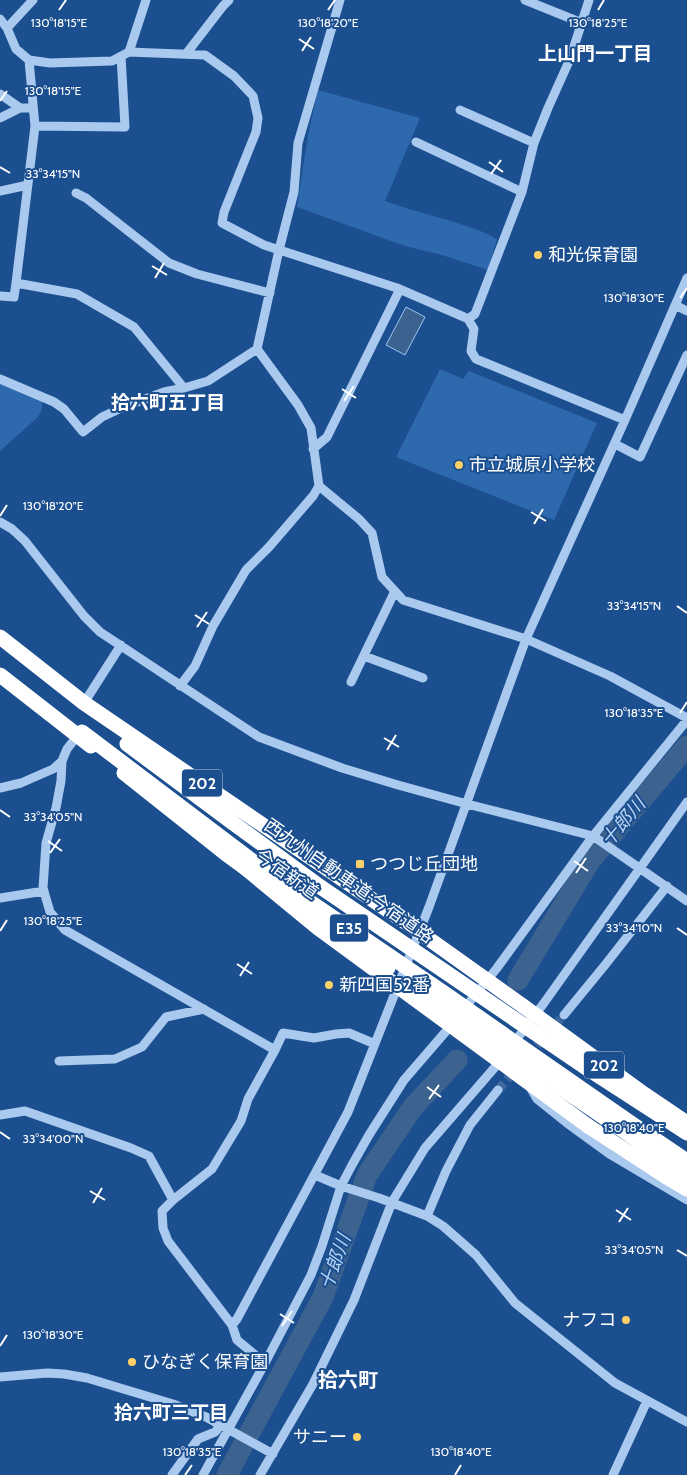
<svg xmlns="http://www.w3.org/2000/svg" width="687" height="1475" font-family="Cabin,'Noto Sans JP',sans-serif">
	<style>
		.green { fill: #2e69ad }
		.water { fill: #3c6290; stroke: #9cc4f0 }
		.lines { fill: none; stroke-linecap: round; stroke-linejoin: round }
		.river { stroke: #3c6290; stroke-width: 21 }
		.minor-tunnel { stroke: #3d69a0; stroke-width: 9; stroke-dasharray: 9 4.5; stroke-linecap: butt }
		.minor { stroke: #a9c9ee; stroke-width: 9 }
		.highway { stroke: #fff; stroke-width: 15 }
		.highway-bridge { stroke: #fff; stroke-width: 15 }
		.ticks { fill: none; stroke: #fff; stroke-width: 2 }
		.poi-dot { fill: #ffd166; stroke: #1b4f8f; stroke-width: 2 }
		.labels { text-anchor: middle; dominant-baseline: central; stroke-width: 4; stroke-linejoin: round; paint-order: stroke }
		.shield { fill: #1b4f8f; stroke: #bbcadd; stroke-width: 1 }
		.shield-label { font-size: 16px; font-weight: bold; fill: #fff }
		.poi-label { font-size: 18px; fill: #fff; stroke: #1b4f8f; text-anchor: start }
		.street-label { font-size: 18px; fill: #fff; stroke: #1b4f8f }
		.neighbourhood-label { font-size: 19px; font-weight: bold; fill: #fff; stroke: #1b4f8f }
		.water-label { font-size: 19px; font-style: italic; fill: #b5d3f5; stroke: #1b4f8f }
		.quarter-label { font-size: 20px; font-weight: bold; fill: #fff; stroke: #1b4f8f }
		.ticks-label { font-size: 12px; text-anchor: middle; fill: #fff; stroke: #1b4f8f; stroke-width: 4; stroke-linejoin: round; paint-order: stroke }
	</style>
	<rect width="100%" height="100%" fill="#1b4f8f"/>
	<!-- green -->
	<path class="green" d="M 318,90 L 420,118 L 385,201 C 400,206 415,211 430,215 C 453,222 476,227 497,239 L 488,270 L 442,255 L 405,246 L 297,207 L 308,135 Z
		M 440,369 L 463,379 L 469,371 L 597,423 L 554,520 L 396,457 Z
		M 0,382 L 42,399 L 42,409 L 38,417 L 0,451 Z"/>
	<!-- water -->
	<path class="water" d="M 406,307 L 425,317 L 405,355 L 386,345 Z"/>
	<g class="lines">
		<!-- river -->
		<path class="river" d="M 518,980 L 590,861 L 687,746
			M 227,1475 L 323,1297 L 367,1175 L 413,1107 L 457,1060"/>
		<!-- minor-tunnel -->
		<path class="minor-tunnel" d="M 528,1056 L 564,1015
			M 498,1090 L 516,1069"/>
		<!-- minor -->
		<path class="minor" d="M 340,0 L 298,143 L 294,192 L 279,250 L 257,349 L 298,405 L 311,428 L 319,486 L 359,519 L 372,533 L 382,577 L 403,600 L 526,639 L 610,676 L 687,718
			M 525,0 L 582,23
			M 0,19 L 7,28 L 16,49 L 29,60 L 50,63 L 112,61 L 129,52 L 205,55 L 234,76 L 253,96 L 258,118 L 256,132 L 224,212 L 222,223 L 264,245 L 397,288 L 464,317 L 468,319 L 474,329 L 471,351 L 476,359 L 625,420
			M 7,28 L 33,0
			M 129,52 L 146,0
			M 186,54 L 223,6 L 229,0
			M 29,60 L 35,126 L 16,283 L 77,294 L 134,327 L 184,388 L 208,381 L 257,349
			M 0,94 L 20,108
			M 460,110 L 534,143
			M 0,118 L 20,108 L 33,108
			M 35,126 L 125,127 L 121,56
			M 416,142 L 522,192
			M 0,191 L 28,185
			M 76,193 L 86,198 L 169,263 L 197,274 L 270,293
			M 0,296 L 14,297 L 16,283
			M 675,305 L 687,311
			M 468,319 L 475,314 L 522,192 L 534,143 L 548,108 L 570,59 L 589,0
			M 0,379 L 54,402 L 64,409 L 83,432 L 102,417 L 119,409 L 164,392 L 184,388
			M 615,444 L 640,457 L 687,355
			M 313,449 L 327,437 L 400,289
			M 0,522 L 12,529 L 25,541 L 84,616 L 100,632 L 259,737 L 342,768 L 398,785 L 467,804 L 593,836 L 687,901
			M 364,656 L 423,678
			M 351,682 L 395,591
			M 180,686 L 195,666 L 213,626 L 246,570 L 269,547 L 313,496 L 319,486
			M 84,703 L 121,645
			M 62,761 L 61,781 L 56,808 L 46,843 L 43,888 L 50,912 L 65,930 L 275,1050 L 248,1099 L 241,1121 L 212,1169 L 173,1200
			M 0,788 L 21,783 L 53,769 L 62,761 L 67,749 L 78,735
			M 0,898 L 44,891
			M 463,1010 L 497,968 L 593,836 L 687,720
			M 564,1015 L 605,965 L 667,886
			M 513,1044 L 544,1003 L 687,802
			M 275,1050 L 283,1033 L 314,1038 L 336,1034 L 349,1033 L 375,1044
			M 59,1061 L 115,1059 L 142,1047 L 166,1017 L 204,1009
			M 530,1087 L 537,1099 L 567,1123 L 611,1155 L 687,1200
			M 0,1115 L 25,1111 L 131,1148 L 149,1156 L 173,1200 L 162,1211 L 163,1228 L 168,1241 L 232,1325 L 237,1340 L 265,1363 L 203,1475
			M 315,1175 L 341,1186 L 379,1198 L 427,1216 L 443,1226 L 476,1255 L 515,1303 L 615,1383 L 687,1422
			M 427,1216 L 446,1171 L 470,1125 L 498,1090
			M 232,1325 L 237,1319 L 348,1112 L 429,907 L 526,639 L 625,420 L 687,278
			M 265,1363 L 311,1275 L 322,1246 L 341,1186 L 352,1165 L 369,1135 L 404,1080 L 454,1022
			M 0,1377 L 47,1373 L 64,1374 L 87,1378 L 173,1404 L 206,1417 L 273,1454
			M 172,1475 L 198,1439 L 215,1432 L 221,1425
			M 260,1475 L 313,1384 L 354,1300 L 392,1202 L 425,1148 L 502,1059
			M 613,1475 L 647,1401"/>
		<!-- highway -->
		<path class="highway" d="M 0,637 L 84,703 L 408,924
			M 0,675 L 91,746
			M 127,744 L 233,823 L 322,888
			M 124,773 L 226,854 L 248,870
			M 308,912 L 388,968
			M 523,1006 L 644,1094 L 687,1123
			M 498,1045 L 687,1174
			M 622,1117 L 687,1161
			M 588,1126 L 665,1176 L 687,1189"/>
		<!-- highway-bridge -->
		<path class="highway-bridge" d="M 82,732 L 275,878 L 447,995 L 622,1117
			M 238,862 L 318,928 L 588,1126
			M 322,888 L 588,1069 L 687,1133
			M 408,924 L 523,1006
			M 423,993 L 498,1045"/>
	</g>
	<!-- ticks -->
	<path class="ticks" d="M 59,10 L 66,0M 328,10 L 335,0M 598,10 L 604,0M 299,39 L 314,49M 302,51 L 311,37M 0,101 L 7,91M 489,162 L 503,172M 0,167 L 10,173M 491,174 L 501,160M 152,266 L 167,275M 155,278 L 164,263M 680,298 L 687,288M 342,389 L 356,398M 344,401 L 354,386M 531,512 L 546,521M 0,516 L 7,505M 534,524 L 543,509M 677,606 L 687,613M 195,615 L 209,624M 197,627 L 207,612M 680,713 L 687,702M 384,738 L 399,747M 387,750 L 396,735M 0,810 L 10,817M 48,841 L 62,851M 50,853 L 60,839M 574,861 L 588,871M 576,873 L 586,858M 677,928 L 687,935M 0,931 L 7,920M 237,964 L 252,974M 240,976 L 249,962M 427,1087 L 441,1097M 429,1099 L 439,1085M 680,1128 L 687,1117M 0,1132 L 10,1139M 90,1191 L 105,1200M 93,1203 L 102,1188M 616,1210 L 631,1220M 619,1222 L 628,1208M 677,1250 L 687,1256M 280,1314 L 294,1323M 282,1326 L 292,1311M 0,1346 L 7,1335M 185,1475 L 192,1465M 455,1475 L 461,1465"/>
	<!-- markers -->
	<g class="poi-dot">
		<circle cx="538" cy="255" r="5"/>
		<circle cx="459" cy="465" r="5"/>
		<rect x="355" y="859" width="10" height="10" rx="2.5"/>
		<circle cx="329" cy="985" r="5"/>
		<circle cx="626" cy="1320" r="5"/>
		<circle cx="132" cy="1362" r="5"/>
		<circle cx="357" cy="1437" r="5"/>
	</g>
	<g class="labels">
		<!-- shield labels -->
		<g class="shield">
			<rect x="182" y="769.5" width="40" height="27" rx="4"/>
			<rect x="330" y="914.5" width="38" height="27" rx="4"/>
			<rect x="584" y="1051.5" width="40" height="27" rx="4"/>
		</g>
		<g class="shield-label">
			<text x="202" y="783">202</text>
			<text x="349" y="928">E35</text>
			<text x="604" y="1065">202</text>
		</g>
		<!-- poi labels -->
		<g class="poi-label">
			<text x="548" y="255">和光保育園</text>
			<text x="469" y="465">市立城原小学校</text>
			<text x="370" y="864">つつじ丘団地</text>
			<text x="339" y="985">新四国52番</text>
			<text x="616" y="1320" text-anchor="end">ナフコ</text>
			<text x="142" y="1362">ひなぎく保育園</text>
			<text x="347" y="1437" text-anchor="end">サニー</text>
		</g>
		<!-- street labels -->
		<g class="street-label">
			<text transform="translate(287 874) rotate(35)">今宿新道</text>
			<text transform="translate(349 881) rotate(35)">西九州自動車道;今宿道路</text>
		</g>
		<!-- neighbourhood labels -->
		<g class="neighbourhood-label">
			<text x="595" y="53">上山門一丁目</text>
			<text x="168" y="402">拾六町五丁目</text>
			<text x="171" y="1412">拾六町三丁目</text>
		</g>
		<!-- water labels -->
		<g class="water-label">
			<text transform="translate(623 822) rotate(-50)">十郎川</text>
			<text transform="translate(335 1262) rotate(-70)">十郎川</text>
		</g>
		<!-- quarter labels -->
		<g class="quarter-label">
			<text x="348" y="1380">拾六町</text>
		</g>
	</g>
	<g class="ticks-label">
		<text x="598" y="27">130°18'25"E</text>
		<text x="59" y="27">130°18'15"E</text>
		<text x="328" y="27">130°18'20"E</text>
		<text x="53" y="95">130°18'15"E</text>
		<text x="53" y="178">33°34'15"N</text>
		<text x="634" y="302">130°18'30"E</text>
		<text x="53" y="510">130°18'20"E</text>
		<text x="634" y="610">33°34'15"N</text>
		<text x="634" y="717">130°18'35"E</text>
		<text x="53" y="821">33°34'05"N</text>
		<text x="53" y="925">130°18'25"E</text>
		<text x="634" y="932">33°34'10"N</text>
		<text x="634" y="1132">130°18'40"E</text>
		<text x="53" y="1143">33°34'00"N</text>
		<text x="634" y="1254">33°34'05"N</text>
		<text x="53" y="1339">130°18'30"E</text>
		<text x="192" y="1456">130°18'35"E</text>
		<text x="461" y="1456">130°18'40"E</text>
	</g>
</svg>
